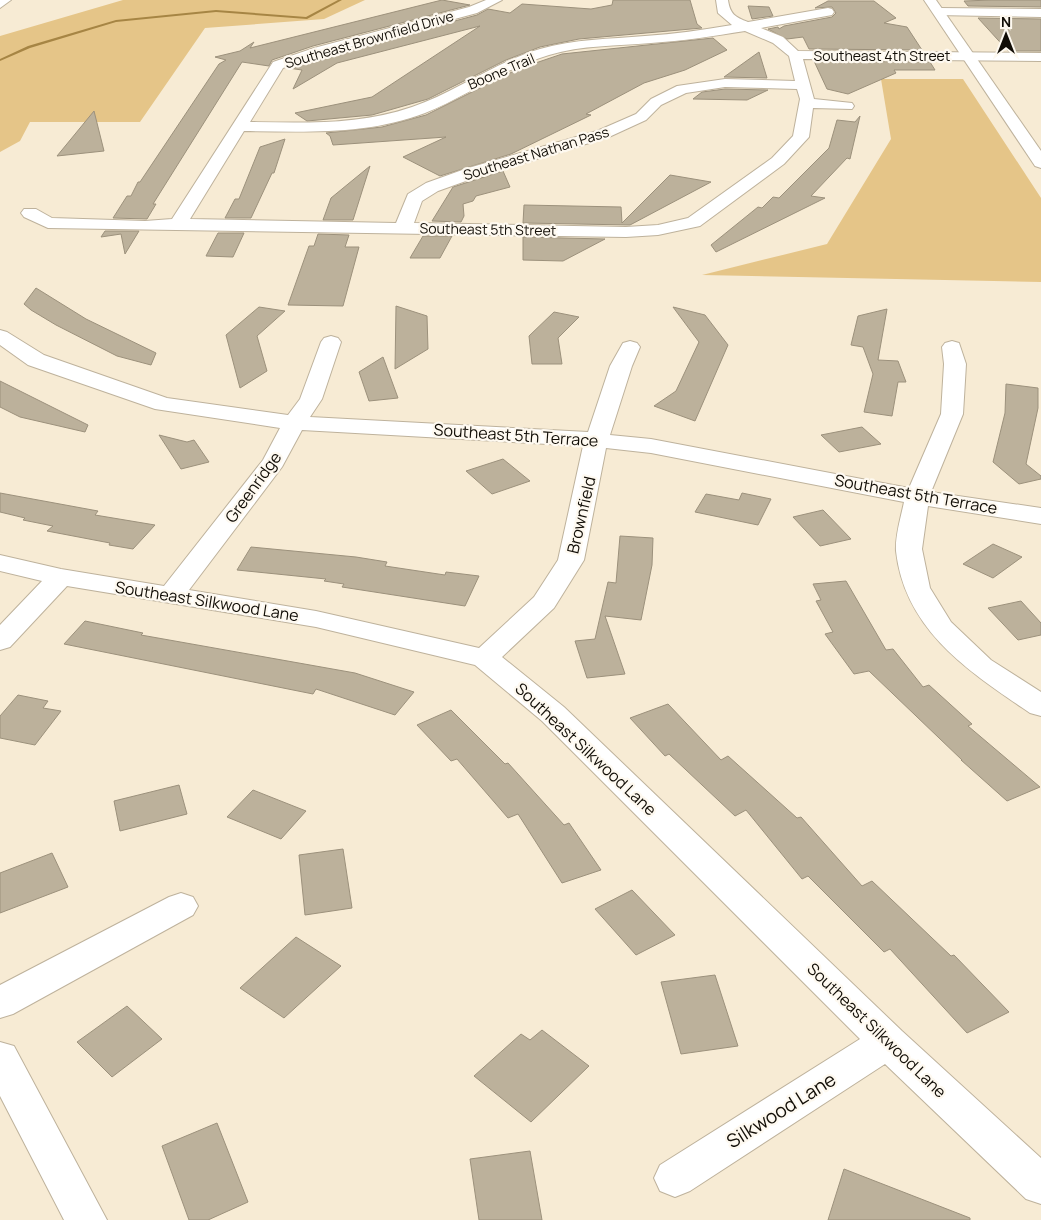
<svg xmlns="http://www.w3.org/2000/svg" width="1041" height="1220" font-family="Manrope,sans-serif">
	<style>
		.green { fill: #e5c588 }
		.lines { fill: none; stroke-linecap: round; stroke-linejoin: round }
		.stream { fill: #a68544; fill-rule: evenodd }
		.building { fill: #bcb19b; stroke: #9c917c }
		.street-casing { stroke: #beb29c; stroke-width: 2 }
		.secondary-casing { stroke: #beb29c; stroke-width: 2 }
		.street { fill: #fff; fill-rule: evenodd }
		.secondary { fill: #fff; fill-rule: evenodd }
		.labels { text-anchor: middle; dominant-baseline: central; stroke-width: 4.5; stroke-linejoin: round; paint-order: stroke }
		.far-street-label { font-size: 14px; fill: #110d06; stroke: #fef9f0 }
		.street-label { font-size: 16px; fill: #110d06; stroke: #fef9f0 }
		.near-street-label { font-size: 19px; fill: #110d06; stroke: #fef9f0 }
	</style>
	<rect width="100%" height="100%" fill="#f7ebd4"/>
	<!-- green -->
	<path class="green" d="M 123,0 L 365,0 L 324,19 L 205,28 L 140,122 L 30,122 L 20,141 L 0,152 L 0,36 Z
		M 881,79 L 963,79 L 1041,198 L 1041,282 L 702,275 L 827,244 L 891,139 Z"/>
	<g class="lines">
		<!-- stream -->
		<path class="stream" d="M 338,0 L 342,0 L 307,19 L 216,12 L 116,22 L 30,48 L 0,61 L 0,59 L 28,46 L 116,20 L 216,10 L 306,17 Z"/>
	</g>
	<!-- building -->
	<path class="building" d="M 442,0 L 470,5 L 313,46 L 272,60 L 269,66 L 242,62 L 153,204 L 156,204 L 147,219 L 113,218 L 127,196 L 131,196 L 138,182 L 140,182 L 219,64 L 226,60 L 215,57 L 240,51 L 254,42 L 250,48 Z
		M 613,0 L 690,0 L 697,24 L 702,28 L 579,39 L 540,47 L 506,60 L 428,99 L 372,115 L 307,121 L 295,113 L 372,97 L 480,26 L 337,63 L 293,89 L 302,70 L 288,68 L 325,56 L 477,15 L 488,9 L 510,13 L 522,4 L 591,9 L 612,5 Z
		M 992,0 L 1041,0 L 1041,7 L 968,6 L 964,1 Z
		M 828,1 L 874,1 L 896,18 L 884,23 L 907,27 L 922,50 L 809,49 L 803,37 L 787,39 L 768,29 L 778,27 L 779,29 L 784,26 L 832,17 L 836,13 L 832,7 L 815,8 Z
		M 748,6 L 769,7 L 773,16 L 752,19 Z
		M 978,18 L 1041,19 L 1041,51 L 1008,51 Z
		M 713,38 L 727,50 L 685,70 L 644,83 L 586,114 L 591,115 L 511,154 L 440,176 L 403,157 L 446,137 L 333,145 L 330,136 L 326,133 L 382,127 L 426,115 L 518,69 L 562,54 Z
		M 759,52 L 767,78 L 724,77 Z
		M 814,61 L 930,62 L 935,70 L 894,70 L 896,73 L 848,94 L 827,89 Z
		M 725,89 L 768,90 L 747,100 L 693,99 L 702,92 Z
		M 94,111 L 104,151 L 57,156 Z
		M 860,116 L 850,159 L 847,158 L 811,196 L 825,198 L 716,252 L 711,245 L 758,207 L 762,208 L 773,197 L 779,198 L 829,148 L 837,120 L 855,122 Z
		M 285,139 L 274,173 L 272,173 L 251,218 L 225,218 L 235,199 L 239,199 L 260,147 Z
		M 370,166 L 353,220 L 323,220 L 331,198 Z
		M 503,171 L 510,187 L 476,196 L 473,201 L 463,204 L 464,216 L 461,222 L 432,221 L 453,187 Z
		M 670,175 L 711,182 L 630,225 L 523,223 L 524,205 L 621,207 L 622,223 Z
		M 105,231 L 139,231 L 125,254 L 121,234 L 101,237 Z
		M 218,233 L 244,233 L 233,257 L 206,256 Z
		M 318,234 L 349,235 L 345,247 L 359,247 L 343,306 L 288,305 L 309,246 L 314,246 Z
		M 423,236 L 452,236 L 440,258 L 410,258 Z
		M 523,237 L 605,239 L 563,261 L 523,260 Z
		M 36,288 L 86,319 L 156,353 L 151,365 L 117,356 L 56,325 L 31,310 L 24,304 Z
		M 396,306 L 427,316 L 428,349 L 395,369 Z
		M 259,307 L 285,311 L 257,336 L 267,371 L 240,388 L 226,335 Z
		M 673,307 L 705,315 L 728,345 L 695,421 L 654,406 L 676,391 L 699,342 Z
		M 887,309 L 878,360 L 898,361 L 906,382 L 898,382 L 892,416 L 864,412 L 873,374 L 863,347 L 851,345 L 858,316 Z
		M 554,312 L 579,317 L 558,338 L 562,364 L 532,364 L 529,336 Z
		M 383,357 L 398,398 L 369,401 L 359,372 Z
		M 0,381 L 88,425 L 85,432 L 20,417 L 0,407 Z
		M 1006,384 L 1038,388 L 1038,408 L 1026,464 L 1041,476 L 1041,479 L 1019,484 L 993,462 L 1005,413 Z
		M 862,427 L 881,444 L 839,452 L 821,435 Z
		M 159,435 L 187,442 L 194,440 L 209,462 L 181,469 Z
		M 503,459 L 530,481 L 492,494 L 466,471 Z
		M 0,493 L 98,511 L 95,515 L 155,525 L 133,549 L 109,545 L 110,543 L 47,531 L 53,526 L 23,520 L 25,518 L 0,512 Z
		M 742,493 L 771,499 L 758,525 L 695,512 L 706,494 L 739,500 Z
		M 823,510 L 851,539 L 820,546 L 793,517 Z
		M 620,536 L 653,538 L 652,565 L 641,620 L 605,616 L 625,674 L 587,678 L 575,641 L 595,639 L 608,582 L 616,583 Z
		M 993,544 L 1022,557 L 993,578 L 963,564 Z
		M 251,547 L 356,557 L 387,562 L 385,566 L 445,575 L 446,572 L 479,576 L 465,606 L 342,587 L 344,584 L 324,581 L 326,579 L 237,570 Z
		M 846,581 L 886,650 L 893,649 L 923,687 L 929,685 L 972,724 L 968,726 L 1040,787 L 1007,801 L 961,760 L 962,760 L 869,671 L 854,674 L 825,634 L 833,632 L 816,601 L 821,600 L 813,584 Z
		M 1021,601 L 1041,623 L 1041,635 L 1018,640 L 988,608 Z
		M 85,621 L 143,633 L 141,635 L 355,673 L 414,692 L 395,715 L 316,689 L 313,694 L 64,644 Z
		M 18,695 L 48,701 L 43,708 L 61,711 L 35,745 L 0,738 L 0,716 Z
		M 668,704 L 721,760 L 728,756 L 797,818 L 801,817 L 862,886 L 872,881 L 951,956 L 954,955 L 1009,1012 L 967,1033 L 890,949 L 884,952 L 808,876 L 802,879 L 746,810 L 735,816 L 669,754 L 665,756 L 630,718 Z
		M 451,710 L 505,764 L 508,763 L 564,825 L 569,823 L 601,870 L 562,883 L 518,814 L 508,818 L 457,759 L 451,761 L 417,725 Z
		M 179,785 L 187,814 L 120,831 L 114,801 Z
		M 253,790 L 306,811 L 281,839 L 227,817 Z
		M 343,849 L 352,908 L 305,915 L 299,855 Z
		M 52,853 L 68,887 L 0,913 L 0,873 Z
		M 632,890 L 675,935 L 636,955 L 595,909 Z
		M 296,937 L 341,966 L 284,1018 L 240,988 Z
		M 715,975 L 738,1046 L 681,1054 L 661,982 Z
		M 127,1006 L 162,1039 L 112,1077 L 77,1042 Z
		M 542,1030 L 589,1066 L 531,1122 L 474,1076 L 521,1034 L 530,1040 Z
		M 217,1123 L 248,1202 L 208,1220 L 189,1220 L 162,1146 Z
		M 530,1151 L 542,1220 L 479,1220 L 470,1159 Z
		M 844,1169 L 970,1218 L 970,1220 L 828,1220 Z"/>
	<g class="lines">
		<defs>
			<path id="street" d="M 0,0 L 11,0 L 0,8 Z
				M 486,0 L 502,0 L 477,13 L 324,54 L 283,68 L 250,122 C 304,123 360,125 412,107 C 456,92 495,62 540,49 C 574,39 610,39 645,36 C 674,34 703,30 732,25 L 718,13 L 716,0 L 728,0 C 730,14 735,17 748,22 L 828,8 L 832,9 L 834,12 L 832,15 L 761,28 L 783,37 L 798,51 L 1041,53 L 1041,61 L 803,59 L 814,99 L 852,103 L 854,106 L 852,109 L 813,108 L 809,137 L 784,164 L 700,226 L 658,235 L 626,237 L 48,228 L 24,217 L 21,213 L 24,209 L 36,209 L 52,218 L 145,221 L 172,219 L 273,62 L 314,48 L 469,7 ZM 745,31 L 773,43 L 789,56 L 795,81 L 725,79 L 677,86 L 651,99 L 636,114 L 597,131 L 465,169 L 426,183 L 408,194 L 396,223 L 190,219 L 244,131 C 305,132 368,135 425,113 C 467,96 505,68 549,55 C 582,45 617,46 651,43 C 682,41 714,36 745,31 ZM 725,87 L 797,89 L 800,99 L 793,136 L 772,158 L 688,218 L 658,225 L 626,227 L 414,223 L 422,201 L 438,191 L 477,177 L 609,137 L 646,120 L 661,105 L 686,93 Z
				M 939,8 L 1041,9 L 1041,17 L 935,15 L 933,12 L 935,9 Z
				M 0,330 L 7,332 L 44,355 L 167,398 L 288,415 L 300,399 L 321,342 L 324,338 L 331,336 L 338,338 L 341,342 L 322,399 L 310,417 L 588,432 L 610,366 L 623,343 L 630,341 L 637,343 L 640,347 L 632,366 L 610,435 L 651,439 L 909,488 L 941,414 L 944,364 L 942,347 L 945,343 L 952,341 L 959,343 L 966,364 L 963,414 L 931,492 L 1041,508 L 1041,524 L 928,506 L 922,549 L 930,588 L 951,622 L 991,660 L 1041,692 L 1041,716 L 1030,713 C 970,672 905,631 896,551 C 895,536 901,517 904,502 L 651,453 L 606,448 L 584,560 L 554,608 L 502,657 L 564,707 L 902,1031 L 1041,1158 L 1041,1204 L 1026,1199 L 885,1064 L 690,1191 L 675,1197 L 660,1191 L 654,1178 L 660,1165 L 860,1039 L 542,721 L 475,665 L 316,627 L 67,586 L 10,647 L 0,650 L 0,625 L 42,581 L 0,571 L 0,555 L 61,569 L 164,586 L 263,460 L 280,428 L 155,409 L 28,365 L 0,345 ZM 302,430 L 583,446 L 558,560 L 534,597 L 479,648 L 316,611 L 189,590 L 282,467 Z
				M 181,893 L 193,897 L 198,906 L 193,915 L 13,1014 L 0,1018 L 0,985 L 169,897 Z
				M 0,1042 L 14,1046 L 107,1220 L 64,1220 L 0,1096 Z"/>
			<path id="secondary" d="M 924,0 L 936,0 L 1041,151 L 1041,168 L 1035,166 Z"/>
		</defs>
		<!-- street casing -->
		<use href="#street" class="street-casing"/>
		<!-- secondary casing -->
		<use href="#secondary" class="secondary-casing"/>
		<!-- street -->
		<use href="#street" class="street"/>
		<!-- secondary -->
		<use href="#secondary" class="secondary"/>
	</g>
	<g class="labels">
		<!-- far-street labels -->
		<g class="far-street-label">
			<text transform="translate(369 39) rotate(-16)">Southeast Brownfield Drive</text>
			<text x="882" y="55">Southeast 4th Street</text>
			<text transform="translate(501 71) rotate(-23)">Boone Trail</text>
			<text transform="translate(536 153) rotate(-17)">Southeast Nathan Pass</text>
			<text transform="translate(488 229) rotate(1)">Southeast 5th Street</text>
		</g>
		<!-- street labels -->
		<g class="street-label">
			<text transform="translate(516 435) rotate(4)">Southeast 5th Terrace</text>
			<text transform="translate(253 487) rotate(-54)">Greenridge</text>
			<text transform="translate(916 494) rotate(10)">Southeast 5th Terrace</text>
			<text transform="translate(581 515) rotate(-77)">Brownfield</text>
			<text transform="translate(207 601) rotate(9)">Southeast Silkwood Lane</text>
			<text transform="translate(586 749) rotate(43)">Southeast Silkwood Lane</text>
			<text transform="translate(877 1030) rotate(44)">Southeast Silkwood Lane</text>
		</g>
		<!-- near-street labels -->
		<g class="near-street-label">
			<text transform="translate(781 1110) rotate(-32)">Silkwood Lane</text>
		</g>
	</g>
	<!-- north arrow -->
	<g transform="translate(1006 35)" stroke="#fef9f0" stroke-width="4" paint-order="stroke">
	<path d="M0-4L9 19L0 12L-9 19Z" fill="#110d06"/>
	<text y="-8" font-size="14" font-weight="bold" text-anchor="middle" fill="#110d06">N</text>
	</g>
</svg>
